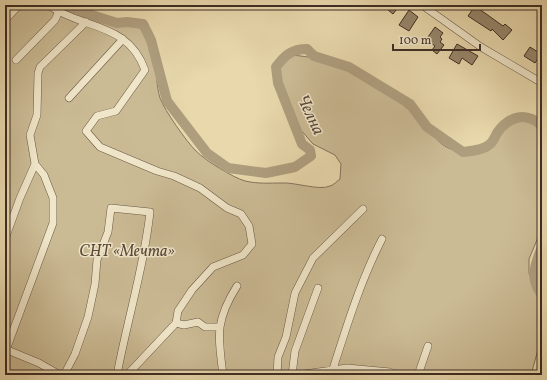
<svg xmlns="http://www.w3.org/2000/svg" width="547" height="380" font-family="Vollkorn,serif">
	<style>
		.green { fill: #cbbb95; stroke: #84745d }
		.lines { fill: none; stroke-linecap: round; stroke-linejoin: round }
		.river { stroke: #ae9e7e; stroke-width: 10 }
		.building { fill: #96866b; stroke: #3d2d25 }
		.minor-casing { stroke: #685847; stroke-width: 8 }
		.path { stroke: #3d2d25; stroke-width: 1; stroke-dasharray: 3 2; stroke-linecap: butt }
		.minor { stroke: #f0e6c9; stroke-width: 7 }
		.labels { text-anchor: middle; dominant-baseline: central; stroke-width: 3; stroke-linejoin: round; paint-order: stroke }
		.park-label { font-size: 16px; font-style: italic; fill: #59493b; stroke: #f0e6c9 }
		.water-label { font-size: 17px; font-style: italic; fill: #59493b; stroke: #f0e6c9 }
	</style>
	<rect width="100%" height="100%" fill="#e8d8ac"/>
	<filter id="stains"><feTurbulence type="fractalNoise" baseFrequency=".005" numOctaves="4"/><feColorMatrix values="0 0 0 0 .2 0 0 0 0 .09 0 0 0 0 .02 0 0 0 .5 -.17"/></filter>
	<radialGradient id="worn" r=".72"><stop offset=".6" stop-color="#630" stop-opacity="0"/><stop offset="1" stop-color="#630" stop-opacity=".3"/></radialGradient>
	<!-- green -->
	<path class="green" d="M 5,5 L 63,5 L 143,28 C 160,46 153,75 160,98 C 165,111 186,141 196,151 C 206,161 232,177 245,181 C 258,184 269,183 282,183 C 294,182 320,191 330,186 C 334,185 337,181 340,179 L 341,164 L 335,155 L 313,144 L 287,114 L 283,106 L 274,70 L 277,62 L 287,55 C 337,56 381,84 417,117 C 428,127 439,148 455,150 C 464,152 480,148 488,143 C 494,138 499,127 504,121 C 522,114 528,116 542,129 L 542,228 L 529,259 L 529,273 L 542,308 L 542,335 L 531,375 L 5,375 Z"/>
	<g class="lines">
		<!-- river -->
		<path class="river" d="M 60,5 L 117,23 L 127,22 L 143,24 L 151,40 L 167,101 L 207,153 L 228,168 L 266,173 L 295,167 L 311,156 L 310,150 L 302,144 L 278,83 L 276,67 C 285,55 292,49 307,49 L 314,56 L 349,67 L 410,104 L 427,127 L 463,152 C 471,151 484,150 490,144 C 493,142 495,137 497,133 C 509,116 526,111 542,126
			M 542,247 C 535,265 529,278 542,295"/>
	</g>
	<!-- building -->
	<path class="building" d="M 382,5 L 400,5 L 393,14 Z
		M 475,6 L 503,26 L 505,24 L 512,30 L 503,40 L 492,29 L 491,31 L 468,16 Z
		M 409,10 L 418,17 L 409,31 L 399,25 Z
		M 435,27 L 443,33 L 440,37 L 442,39 L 440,42 L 444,45 L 437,54 L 432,50 L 435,46 L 428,41 L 430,38 L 428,37 Z
		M 457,44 L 478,56 L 472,65 L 462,58 L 459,64 L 449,58 Z
		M 530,47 L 541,54 L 535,63 L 524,56 Z"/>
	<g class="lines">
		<defs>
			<path id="minor" d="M 48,5 C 84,30 128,22 145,70 L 116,111 L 97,116 L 86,131 L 100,147 L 157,171 L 174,176 L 200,188 L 227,208 L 241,214 L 249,226 L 252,244 L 243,255 L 213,267 L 192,290 L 178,311 L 176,323
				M 422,5 L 481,47 L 542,83
				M 5,20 L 19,5
				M 16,60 L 55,20 L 59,11
				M 69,98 L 123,39
				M 5,239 L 20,198 L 35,164
				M 5,349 L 39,363 L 60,375
				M 6,350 L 53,223 L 53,198 L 44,175 L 35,164 L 30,135 L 37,115 L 38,73 L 40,67 L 86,22
				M 333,369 C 347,325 361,280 382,239
				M 64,375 L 75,354 L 88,317 L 95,284 L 97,260 L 108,232 L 111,208 L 150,212 C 144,267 127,321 117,375
				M 127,375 L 176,323 L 184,325 L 198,322 L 205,327 L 219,327
				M 223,375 C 218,335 215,321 237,286
				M 277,375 L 278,357 L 286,337 L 295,293 L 313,258 L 363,209
				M 292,375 L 295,351 L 318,288
				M 297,375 L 347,368 L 390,372 L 396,375
				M 418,375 L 428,346"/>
		</defs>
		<!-- minor casing -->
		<use href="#minor" class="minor-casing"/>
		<!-- path -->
		<path class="path" d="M 541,269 L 542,277"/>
		<!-- minor -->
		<use href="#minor" class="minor"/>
	</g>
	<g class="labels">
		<!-- park labels -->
		<g class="park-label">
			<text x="127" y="252">СНТ «Мечта»</text>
		</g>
		<!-- water labels -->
		<g class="water-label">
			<text transform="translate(310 115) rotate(65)">Челна</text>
		</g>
	</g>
	<!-- margin -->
	<rect width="547" height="380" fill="none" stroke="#e8d8ac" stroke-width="20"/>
	<rect x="6" y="6" width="535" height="368" fill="none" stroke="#3d2d25" stroke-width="2"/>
	<rect x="10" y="10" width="527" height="360" fill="none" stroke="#3d2d25"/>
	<!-- scale -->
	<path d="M393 44v6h87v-6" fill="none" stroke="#3d2d25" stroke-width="2"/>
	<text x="399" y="44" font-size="12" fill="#3d2d25" stroke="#f0e6c9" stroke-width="3" paint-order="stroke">100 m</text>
	<rect width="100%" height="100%" filter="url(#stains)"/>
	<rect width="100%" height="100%" fill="url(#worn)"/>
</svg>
